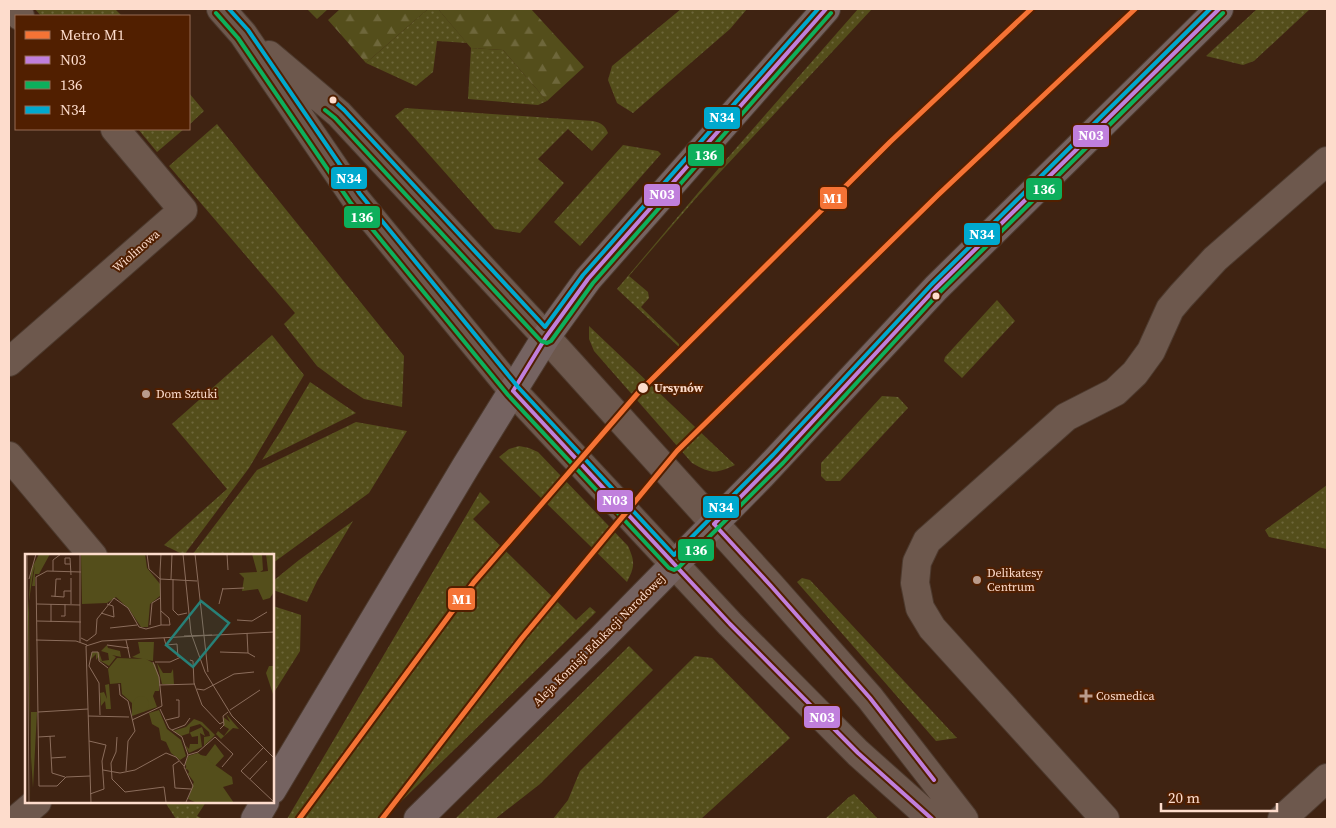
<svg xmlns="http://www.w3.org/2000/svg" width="1336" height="828" font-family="'Source Serif 4',serif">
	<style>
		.grass { fill: url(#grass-dots) }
		.forest { fill: url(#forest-firs) }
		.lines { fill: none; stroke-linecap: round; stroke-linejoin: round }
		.minor-casing { stroke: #4d3a2e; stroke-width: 30 }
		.major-casing { stroke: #4d3a2e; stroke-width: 30 }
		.minor { stroke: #6d584d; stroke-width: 28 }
		.major { stroke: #756361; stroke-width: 28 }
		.bus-1-casing { stroke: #511f00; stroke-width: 8 }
		.bus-2-casing { stroke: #511f00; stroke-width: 8 }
		.bus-3-casing { stroke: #511f00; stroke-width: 8 }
		.bus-1 { stroke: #c07fdc; stroke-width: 4 }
		.bus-2 { stroke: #0daf5c; stroke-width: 4 }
		.bus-3 { stroke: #00a9ce; stroke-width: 4 }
		.metro-1-casing { stroke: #511f00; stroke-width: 9 }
		.metro-1 { stroke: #f57335; stroke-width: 5 }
		.bus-dot { fill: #fddccc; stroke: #511f00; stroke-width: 2 }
		.poi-dot { fill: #ba9b8b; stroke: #511f00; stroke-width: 2 }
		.labels { text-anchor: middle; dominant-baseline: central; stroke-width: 4; stroke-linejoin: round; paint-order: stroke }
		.street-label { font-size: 12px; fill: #fddccc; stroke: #511f00 }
		.stop-label { font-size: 12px; font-weight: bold; fill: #fddccc; stroke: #511f00; text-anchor: start }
		.poi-label { font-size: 12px; fill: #fddccc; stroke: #511f00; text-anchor: start }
		.inset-road { fill: none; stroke: #8b6d5c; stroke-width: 1 }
		.view { fill: #278077; fill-opacity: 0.15; stroke: #278077; stroke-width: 2.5 }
		.inset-edge { fill: none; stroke: #fddccc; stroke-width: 2.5 }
		.line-badge { stroke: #511f00; stroke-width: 2 }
		.badge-label { font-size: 14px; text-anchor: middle; font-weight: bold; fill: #fff }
	</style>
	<defs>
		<pattern id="grass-dots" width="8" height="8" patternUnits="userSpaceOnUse" patternTransform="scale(1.25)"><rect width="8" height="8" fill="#544e1b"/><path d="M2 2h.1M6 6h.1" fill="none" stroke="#6e673b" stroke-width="1.8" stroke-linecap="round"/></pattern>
		<pattern id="forest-firs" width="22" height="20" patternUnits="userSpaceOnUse" patternTransform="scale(1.25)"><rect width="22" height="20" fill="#544e1b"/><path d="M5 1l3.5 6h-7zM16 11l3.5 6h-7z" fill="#6e673b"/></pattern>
	</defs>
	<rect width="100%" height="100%" fill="#3f2312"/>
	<!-- grass -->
	<path class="grass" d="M 35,9 L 115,9 L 122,16 L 41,16 Z
		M 428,9 L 438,9 L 467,43 L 437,41 L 433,72 L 416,86 L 366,63 Z
		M 681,9 L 747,9 L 730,29 L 633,113 L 617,103 L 608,80 L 612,66 Z
		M 858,9 L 872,9 L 697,197 L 629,276 L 648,292 L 649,298 L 641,307 L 679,344 L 679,347 L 617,289 L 724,162 Z
		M 1257,9 L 1310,9 L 1254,61 L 1243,65 L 1206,56 Z
		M 471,48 L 503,50 L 547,101 L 538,105 L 468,99 Z
		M 189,93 L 204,111 L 189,125 Z
		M 405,108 L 593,121 C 601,123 605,125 608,133 L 592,151 L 568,129 L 538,159 L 564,183 L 520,233 L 495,229 L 395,116 Z
		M 217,124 L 404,356 L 402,407 L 364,399 L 344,386 L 317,366 L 284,324 L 295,313 L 169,166 Z
		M 138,129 L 184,129 L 157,152 Z
		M 623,145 L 658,151 L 661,154 L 580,246 L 554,222 Z
		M 997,300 L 1015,321 L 962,378 L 944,361 L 945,357 Z
		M 589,326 L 735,465 C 716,474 711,474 692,463 L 594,351 L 589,339 Z
		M 272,335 L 304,375 L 249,468 L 184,555 L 164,545 L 227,489 L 172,424 Z
		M 310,382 L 356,413 L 262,460 L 282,429 Z
		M 882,396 L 898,397 L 908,408 L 840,481 L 826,481 L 821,476 L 821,463 Z
		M 356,422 L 407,431 L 369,493 L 273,563 L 272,556 L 192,555 L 257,470 Z
		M 519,446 L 529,448 L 538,452 L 628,546 C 635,562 635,566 627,582 L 499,457 L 509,449 Z
		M 1327,485 L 1327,549 L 1269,537 L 1265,530 Z
		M 480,492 L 490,502 L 473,519 L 576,620 L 590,607 L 596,612 L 383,819 L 287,819 Z
		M 353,521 L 317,581 L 307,602 L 273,590 L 273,581 L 299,560 Z
		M 802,578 L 810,580 L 957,738 L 936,741 L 797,582 Z
		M 273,606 L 301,615 L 300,651 L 273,694 Z
		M 629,646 L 653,670 L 540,784 L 495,819 L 455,819 Z
		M 695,656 L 712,658 L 790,738 L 701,819 L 553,819 L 568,800 L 580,771 Z
		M 854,794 L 878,819 L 825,819 L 849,797 Z
		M 165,802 L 206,802 L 197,816 L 201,818 L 200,819 L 176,819 Z"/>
	<!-- forest -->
	<path class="forest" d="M 307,9 L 328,9 L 317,19 Z
		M 340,9 L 428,9 L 366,63 L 328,20 Z
		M 438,9 L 531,9 L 584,67 L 547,101 L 503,50 L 471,48 Z"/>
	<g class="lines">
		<defs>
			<path id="minor" d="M 16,9 L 20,16
				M 221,9 L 243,34 L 355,198 L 513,391 L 730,624 L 858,753 L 932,819
				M 269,55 L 339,114 L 546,337 L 771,586 L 870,698 L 964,819
				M 9,362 L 183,210 L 115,129
				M 9,456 L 93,556
				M 17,819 L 37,802
				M 1105,819 L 932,628 L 920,608 L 915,583 L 917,562 L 927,541 L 1066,417 L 1115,392 L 1135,373 L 1151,351 L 1170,309 L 1181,296 L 1215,259 L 1327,161
				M 1282,819 L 1327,778"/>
			<path id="major" d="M 272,790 L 466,466 L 546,337 L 588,279 L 826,9
				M 255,819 L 265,802
				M 418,819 L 601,639 L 761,476 L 936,288 L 1219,9"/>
		</defs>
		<!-- minor casing -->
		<use href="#minor" class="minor-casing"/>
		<!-- major casing -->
		<use href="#major" class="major-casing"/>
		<!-- minor -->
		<use href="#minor" class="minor"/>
		<!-- major -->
		<use href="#major" class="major"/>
		<defs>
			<path id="bus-1" d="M 513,391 L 730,624 L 858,753 L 932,819
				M 513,391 L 546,337 L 588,279 L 826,9
				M 714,524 L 778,459 L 936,288 L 1219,9
				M 714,524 L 771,586 L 870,698 L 934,780"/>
			<path id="bus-2" d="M 216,13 L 238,38 L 350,202 L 508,395 L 669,568 L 674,570 L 678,568 L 783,463 L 940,292 L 1223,13
				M 325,110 L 335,118 L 541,341 L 547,343 L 551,341 L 593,283 L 831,13"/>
			<path id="bus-3" d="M 229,9 L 248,30 L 360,194 L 518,387 L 674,555 L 773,455 L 932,284 L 1210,9
				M 333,100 L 344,110 L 545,327 L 583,275 L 818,9"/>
		</defs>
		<!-- bus-1 casing -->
		<use href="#bus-1" class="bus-1-casing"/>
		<!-- bus-2 casing -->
		<use href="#bus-2" class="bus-2-casing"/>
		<!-- bus-3 casing -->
		<use href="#bus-3" class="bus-3-casing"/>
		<!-- bus-1 -->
		<use href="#bus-1" class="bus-1"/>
		<!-- bus-2 -->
		<use href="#bus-2" class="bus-2"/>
		<!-- bus-3 -->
		<use href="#bus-3" class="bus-3"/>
		<defs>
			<path id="metro-1" d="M 299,819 L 474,582 L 638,393 L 890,142 L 1031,9
				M 382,819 L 522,638 L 677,451 L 938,195 L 1135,9"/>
		</defs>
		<!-- metro-1 casing -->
		<use href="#metro-1" class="metro-1-casing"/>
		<!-- metro-1 -->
		<use href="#metro-1" class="metro-1"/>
	</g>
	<!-- markers -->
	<g class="bus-dot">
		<circle cx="333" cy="100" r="4.5"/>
		<circle cx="936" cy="296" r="4.5"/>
		<circle cx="643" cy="388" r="6"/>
	</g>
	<g class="poi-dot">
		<circle cx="146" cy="394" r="5"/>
		<circle cx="977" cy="580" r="5"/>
		<path d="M1083.5 688.5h5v5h5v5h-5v5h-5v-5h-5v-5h5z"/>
	</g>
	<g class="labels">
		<!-- street labels -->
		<g class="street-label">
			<text transform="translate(136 251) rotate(-41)">Wiolinowa</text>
			<text transform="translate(599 640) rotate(-45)">Aleja Komisji Edukacji Narodowej</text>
		</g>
		<!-- stop labels -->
		<g class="stop-label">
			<text x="654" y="388">Ursynów</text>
		</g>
		<!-- poi labels -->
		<g class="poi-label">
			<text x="156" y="394">Dom Sztuki</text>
			<text x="987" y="573">Delikatesy<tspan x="987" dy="14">Centrum</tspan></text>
			<text x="1096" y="696">Cosmedica</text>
		</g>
	</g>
	<!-- overview -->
	<g transform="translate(25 554)">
		<rect width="249" height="249" fill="#3f2312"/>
		<path d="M 14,0 L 25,0 L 14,20 L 10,20 L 10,32 L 7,32 L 10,11 L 8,19 L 4,47 L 6,249 L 3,59 L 6,16 ZM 113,88 L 129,88 L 128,107 L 107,103 L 115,99 ZM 82,91 L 83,94 L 95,97 L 96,103 L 87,101 L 91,103 L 84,112 L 74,106 L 74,102 L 71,106 L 71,100 L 65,106 L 67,98 L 74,98 L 77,107 L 84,106 L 83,99 L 86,100 L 76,97 ZM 132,109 L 138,119 L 146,119 L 148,115 L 149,131 L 137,130 ZM 84,130 L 86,155 L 81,155 L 80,147 L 76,152 L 75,139 L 79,138 L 82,145 L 80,131 ZM 6,158 L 12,158 L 8,234 L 6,203 ZM 201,160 L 214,175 L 208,174 L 196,185 L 191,180 L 193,177 L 199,182 L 204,175 L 199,172 L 198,163 L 205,168 ZM 169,165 L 177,168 L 190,181 L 179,192 L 179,183 L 185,182 L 184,178 L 175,170 L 165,173 L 164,179 L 177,173 L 180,182 L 175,179 L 177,193 L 164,199 L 160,191 L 164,195 L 165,190 L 173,190 L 173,182 L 167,183 L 165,179 L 156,182 L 148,177 L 161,173 ZM 190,190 L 199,202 L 167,237 L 169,228 L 163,220 L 165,216 L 160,215 L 169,200 L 181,202 Z" fill="#544e1b"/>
		<path d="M 56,0 L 120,0 L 122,14 L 135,30 L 135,42 L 125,50 L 123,73 L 116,73 L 104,55 L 91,43 L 82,49 L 57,50 ZM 92,104 L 121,105 L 130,110 L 134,123 L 134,137 L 130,137 L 128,142 L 132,153 L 107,162 L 107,149 L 97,140 L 96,129 L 85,130 L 83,115 ZM 244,112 L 249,112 L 249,143 L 241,119 ZM 134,156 L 142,175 L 156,186 L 161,202 L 155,206 L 146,199 L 141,188 L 136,186 L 134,174 L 127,170 L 124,159 ZM 173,199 L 207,223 L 208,230 L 198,233 L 209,249 L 172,249 L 163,245 L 169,228 L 160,210 L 163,202 Z" fill="#544e1b"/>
		<path d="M 227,0 L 237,0 L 238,16 L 235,18 L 243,17 L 241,0 L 249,0 L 249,38 L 245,44 L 238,46 L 233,35 L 217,37 L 219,24 L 214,19 L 232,18 ZM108 150a8 8 0 1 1 16 0a8 8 0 1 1-16 0Z" fill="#544e1b"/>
		<path class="inset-road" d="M 2,0 L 4,249M 122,0 L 124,15 L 135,25 L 172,27M 158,0 L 166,79 L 180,118 L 207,162 L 249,204M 170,0 L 183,118M 202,0 L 203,16M 45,10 L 40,10 L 40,4 L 45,4 L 46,21M 28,17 L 28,6 L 36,0M 56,18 L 22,17 L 11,23 L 14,232 L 32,232 L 41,223 L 65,222M 4,25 L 11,0M 146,25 L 147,0M 148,25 L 148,56 L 153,61 L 162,59M 197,35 L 219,34M 26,42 L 39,43 L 39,37 L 46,37M 30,43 L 31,25 L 36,25M 12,50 L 55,51M 46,50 L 46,24M 194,50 L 198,34M 136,57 L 144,64 L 145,71 L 136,71 L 135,18 L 136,0M 76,59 L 89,63 L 88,52 L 82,50M 36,62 L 40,62 L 40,50M 212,66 L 227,67 L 242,58M 12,67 L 56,68M 26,68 L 26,50M 125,71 L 127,49 L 135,44M 85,74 L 112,71M 222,79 L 223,99M 159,82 L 187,81M 56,84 L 62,87 L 71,80 L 72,65 L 89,44 L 103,54 L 114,73 L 121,75 L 136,71M 139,84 L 141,91 L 152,90 L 153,103M 11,86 L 51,87 L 62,91M 101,86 L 105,104M 55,88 L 55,0M 82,91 L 104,94M 195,98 L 223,99 L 230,103M 165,106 L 168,107 L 169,129 L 177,151 L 195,170 L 198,168M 130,108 L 145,108 L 156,103M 94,130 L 95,141 L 103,147 L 110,177 L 103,187 L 101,217M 134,131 L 170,130M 172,135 L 179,136 L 209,120 L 229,118M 135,155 L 144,174 L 157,183 L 163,201M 205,156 L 235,136M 13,158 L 63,155M 75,161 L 74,129 L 64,112 L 67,98 L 73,98 L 74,107 L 83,114M 63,162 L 104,163M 107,166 L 137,152 L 134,123 L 128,108M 141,166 L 154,163 L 154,146 L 151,146M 195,175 L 199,171 L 198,162 L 203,158M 147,176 L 160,171 L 165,164M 25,182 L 27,219 L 40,223M 13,183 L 30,182M 92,183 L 91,198 L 86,209 L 87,225 L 100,238 L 139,233 L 141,248M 64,187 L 81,191 L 77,207 L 79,235 L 65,240M 238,194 L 216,217 L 249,248M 26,204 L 41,203M 154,207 L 148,211 L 150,234 L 166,235M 78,216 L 95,219 L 110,216 L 141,199 L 151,203 L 159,212M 225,225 L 242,207M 161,248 L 168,232 L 159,213 L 163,201 L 173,198 L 190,183 L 208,200 L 197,213M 66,249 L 61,92 L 77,87 L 249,78M 131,249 L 163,249"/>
		<path class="view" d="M 176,47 L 204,69 L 168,113 L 141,91 Z"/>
		<rect width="249" height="249" class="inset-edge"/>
	</g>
	<g class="line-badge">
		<rect x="703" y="106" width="38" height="24" rx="5" fill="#00a9ce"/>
		<rect x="1072" y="124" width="38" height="24" rx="5" fill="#c07fdc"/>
		<rect x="687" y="143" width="38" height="24" rx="5" fill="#0daf5c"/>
		<rect x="330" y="166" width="38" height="24" rx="5" fill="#00a9ce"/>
		<rect x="1025" y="177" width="38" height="24" rx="5" fill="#0daf5c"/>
		<rect x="643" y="183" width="38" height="24" rx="5" fill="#c07fdc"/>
		<rect x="819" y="186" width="29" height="24" rx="5" fill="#f57335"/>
		<rect x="343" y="205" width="38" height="24" rx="5" fill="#0daf5c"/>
		<rect x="963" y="222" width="38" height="24" rx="5" fill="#00a9ce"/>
		<rect x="596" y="489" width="38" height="24" rx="5" fill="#c07fdc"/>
		<rect x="702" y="495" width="38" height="24" rx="5" fill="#00a9ce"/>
		<rect x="677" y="538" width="38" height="24" rx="5" fill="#0daf5c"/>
		<rect x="447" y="587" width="29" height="24" rx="5" fill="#f57335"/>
		<rect x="803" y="705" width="38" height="24" rx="5" fill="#c07fdc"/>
	</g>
	<g class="badge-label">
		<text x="722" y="122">N34</text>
		<text x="1091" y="140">N03</text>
		<text x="706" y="160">136</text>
		<text x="349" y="183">N34</text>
		<text x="1044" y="194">136</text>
		<text x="662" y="199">N03</text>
		<text x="833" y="203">M1</text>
		<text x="362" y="222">136</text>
		<text x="982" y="239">N34</text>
		<text x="615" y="505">N03</text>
		<text x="721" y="512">N34</text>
		<text x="696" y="555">136</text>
		<text x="462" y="604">M1</text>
		<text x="822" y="722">N03</text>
	</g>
	<!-- border -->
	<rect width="1336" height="828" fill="none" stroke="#fddccc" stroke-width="20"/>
	<!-- legend -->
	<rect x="15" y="15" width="175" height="115" fill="#511f00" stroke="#966b52"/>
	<rect x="25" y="31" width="25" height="8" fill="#f57335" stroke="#966b52"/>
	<text x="60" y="40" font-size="15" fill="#fddccc">Metro M1</text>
	<rect x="25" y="56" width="25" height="8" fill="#c07fdc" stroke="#966b52"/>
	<text x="60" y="65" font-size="15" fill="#fddccc">N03</text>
	<rect x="25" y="81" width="25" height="8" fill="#0daf5c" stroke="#966b52"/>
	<text x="60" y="90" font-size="15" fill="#fddccc">136</text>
	<rect x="25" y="106" width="25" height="8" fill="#00a9ce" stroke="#966b52"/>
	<text x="60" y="115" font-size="15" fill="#fddccc">N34</text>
	<!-- scale -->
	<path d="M1161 803v8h116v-8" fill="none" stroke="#fddccc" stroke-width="2.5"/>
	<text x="1168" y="803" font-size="15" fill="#fddccc" stroke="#511f00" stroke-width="4" paint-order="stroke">20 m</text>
</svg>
